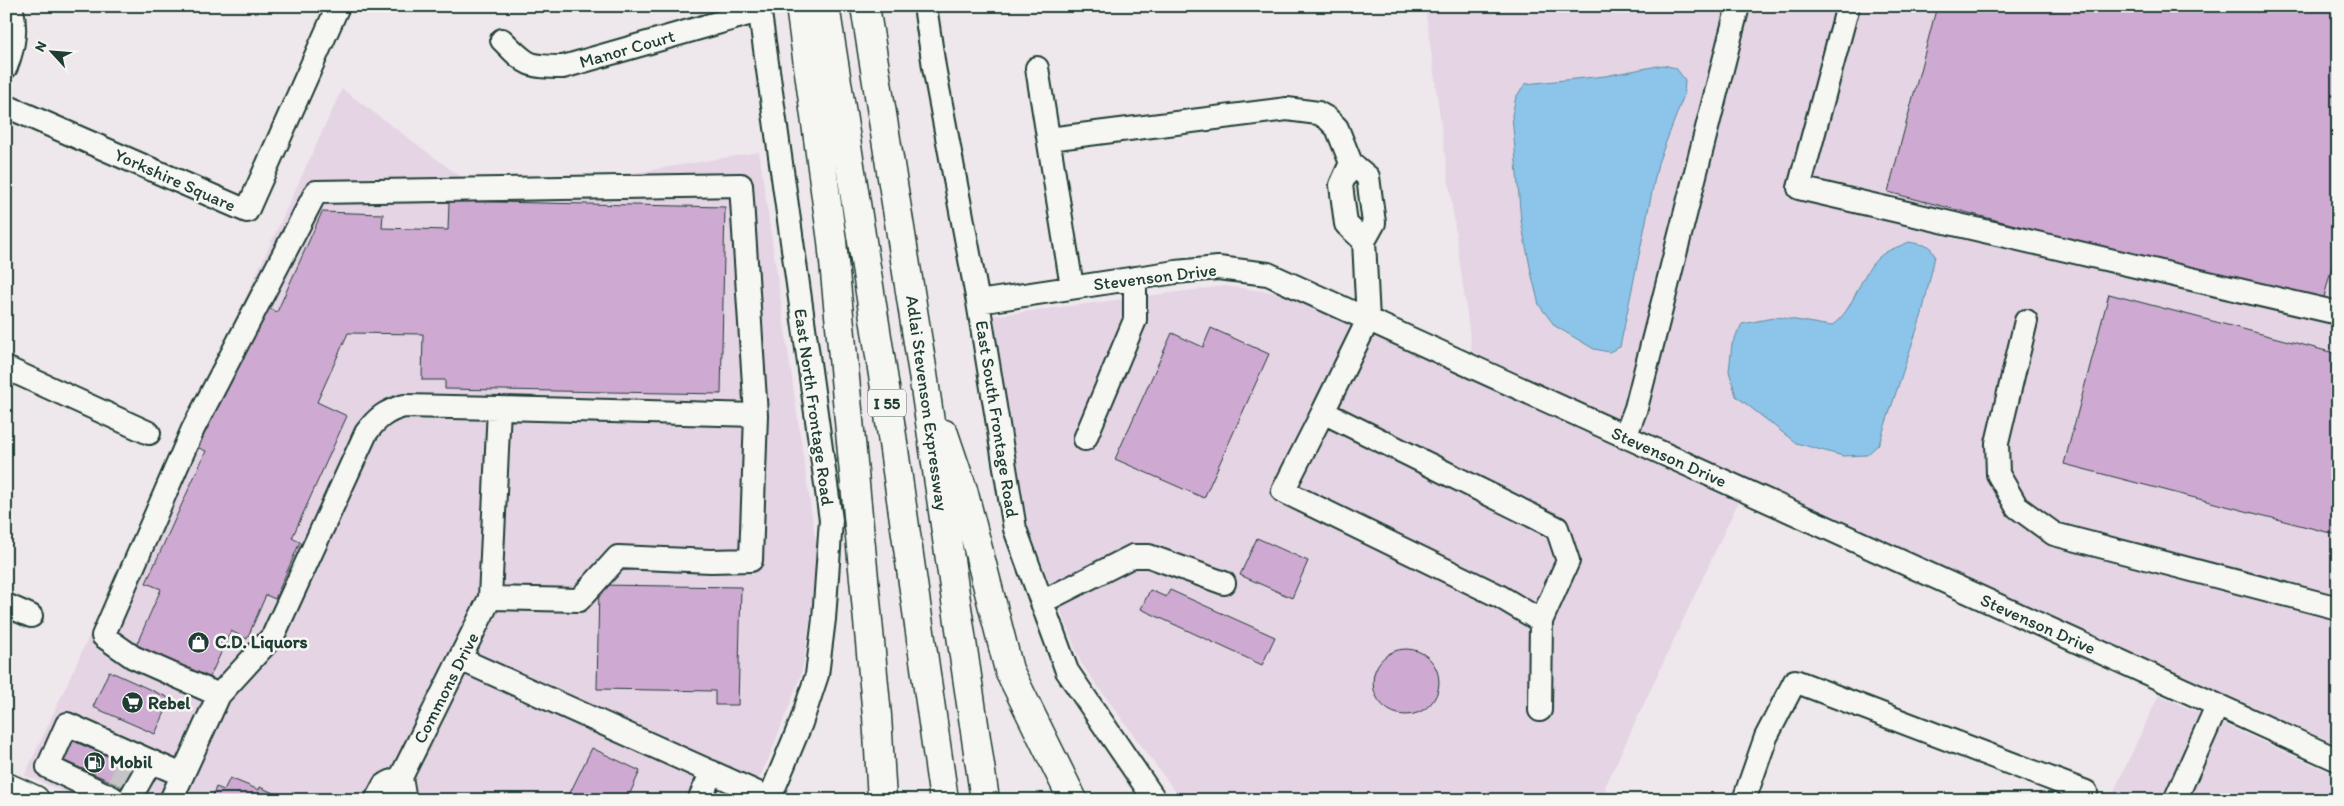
<svg xmlns="http://www.w3.org/2000/svg" width="2344" height="806" font-family="Itim,sans-serif">
	<style>
		.built { fill: #e4d4e4 }
		.water { fill: #8cc4ea; stroke: #608ea1 }
		.building { fill: #cea9d2; stroke: #1f3d34 }
		.lines { fill: none; stroke-linecap: round; stroke-linejoin: round }
		.minor-tunnel { stroke: #c5c5c7; stroke-width: 22; stroke-dasharray: 22 11; stroke-linecap: butt }
		.minor-casing { stroke: #1f3d34; stroke-width: 26 }
		.major-casing { stroke: #1f3d34; stroke-width: 31 }
		.highway-casing { stroke: #1f3d34; stroke-width: 31 }
		.minor { stroke: #f6f6f2; stroke-width: 22 }
		.major { stroke: #f6f6f2; stroke-width: 28 }
		.highway { stroke: #f6f6f2; stroke-width: 28 }
		.labels { text-anchor: middle; dominant-baseline: central; stroke-width: 5; stroke-linejoin: round; paint-order: stroke }
		.shield { fill: #f6f6f2; stroke: #60746d; stroke-width: 1 }
		.shield-label { font-size: 16px; font-weight: bold; fill: #1f3d34 }
		.street-label { font-size: 18px; fill: #1f3d34; stroke: #f6f6f2 }
		.poi-label { font-size: 18px; font-weight: bold; fill: #1f3d34; stroke: #f6f6f2; text-anchor: start }
	</style>
	<rect width="100%" height="100%" fill="#eee7ec"/>
	<filter id="ink" filterUnits="userSpaceOnUse"><feTurbulence type="fractalNoise" baseFrequency=".02" numOctaves="2"/><feDisplacementMap in="SourceGraphic" scale="10" xChannelSelector="R" yChannelSelector="G"/><feConvolveMatrix kernelMatrix="1 2 1 2 8 2 1 2 1" color-interpolation-filters="sRGB"/></filter>
	<g filter="url(#ink)">
		<!-- built -->
		<path class="built" d="M 1425,6 L 2338,6 L 2338,745 L 1662,440 L 1472,352 Z
			M 342,89 L 466,181 L 573,183 L 759,152 L 818,558 L 812,609 L 801,675 L 770,755 L 749,800 L 83,800 L 25,775 Z
			M 1225,286 L 1285,294 L 1739,500 L 1605,787 L 1607,800 L 1182,800 L 1160,771 L 1081,663 L 1029,529 L 992,316 Z
			M 2159,695 L 2338,776 L 2338,800 L 2110,800 Z"/>
		<!-- water -->
		<path class="water" d="M 1663,65 L 1676,68 L 1685,80 L 1684,95 L 1658,163 L 1620,347 L 1609,352 L 1594,349 L 1555,326 L 1539,305 L 1531,272 L 1521,221 L 1512,115 L 1516,97 L 1525,84 L 1605,76 Z
			M 1909,242 L 1929,246 L 1935,256 L 1922,314 L 1879,444 L 1867,455 L 1843,456 L 1796,443 L 1736,396 L 1729,371 L 1732,344 L 1742,324 L 1778,317 L 1831,326 C 1857,309 1858,272 1883,254 C 1890,249 1901,246 1909,242 Z"/>
		<!-- building -->
		<path class="building" d="M 1937,6 L 2338,6 L 2338,243 L 2322,305 L 1888,192 Z
			M 449,201 L 725,207 L 721,394 L 445,389 L 445,380 L 422,380 L 423,334 L 348,333 L 317,402 L 347,416 L 292,538 L 300,542 L 275,599 L 266,595 L 247,639 L 231,631 L 208,681 L 135,648 L 161,589 L 146,583 L 206,451 L 194,446 L 264,306 L 277,312 L 322,212 L 383,214 L 382,228 L 448,230 Z
			M 2109,294 L 2338,354 L 2338,535 L 2064,464 Z
			M 1211,328 L 1269,354 L 1204,498 L 1115,459 L 1172,333 L 1203,347 Z
			M 1257,538 L 1308,561 L 1292,598 L 1240,575 Z
			M 599,585 L 741,587 L 738,705 L 715,705 L 715,691 L 597,689 Z
			M 1150,590 L 1166,597 L 1170,590 L 1275,637 L 1262,665 L 1141,609 Z
			M1373 682a33 33 0 1 1 66 0a33 33 0 1 1-66 0Z
			M 109,671 L 171,699 L 155,734 L 93,707 Z
			M 69,739 L 139,770 L 130,790 L 60,759 Z
			M 592,748 L 640,771 L 627,800 L 567,799 Z
			M 230,778 L 259,790 L 260,787 L 289,800 L 211,800 L 216,787 L 224,790 Z"/>
		<g class="lines">
			<!-- minor-tunnel -->
			<path class="minor-tunnel" d="M 119,785 L 127,765"/>
			<defs>
				<path id="minor" d="M 759,6 L 831,520 L 824,619 L 817,675 L 801,723 L 769,800
					M 925,6 L 934,67 L 978,302 L 1015,529 L 1067,671 L 1155,800
					M 1848,6 L 1799,188 L 2338,313
					M 502,40 C 527,65 527,67 563,67 L 759,11
					M 6,67 C 14,46 17,28 11,6
					M 1037,68 L 1072,287
					M 6,106 L 247,211 L 338,6
					M 1049,139 L 1287,109 L 1318,113 L 1327,118 L 1337,128 L 1351,163 L 1368,177 L 1374,223 L 1364,241 L 1368,320 L 1323,412 L 1557,528 L 1568,561 L 1541,621 L 1540,710
					M 1351,163 L 1341,185 L 1346,224 L 1364,241
					M 978,302 L 1176,272 L 1218,268 L 1268,274 L 2338,760
					M 2026,321 L 1997,443 L 1998,474 L 2017,507 L 2054,534 L 2338,608
					M 6,368 L 149,433
					M 1323,412 L 1283,491 L 1499,596 L 1541,621
					M 1625,437 L 1636,408 L 1738,6
					M 1085,439 L 1135,320 L 1135,278
					M 1042,602 L 1133,556 L 1149,556 L 1224,583
					M 6,605 L 31,616
					M 460,659 L 769,798
					M 219,695 L 133,657 L 103,636 L 193,429 L 316,192 L 741,185 L 756,415
					M 401,777 L 404,795 L 402,800
					M 112,800 L 113,798 L 48,767 L 67,724 L 182,775
					M 129,800 L 151,761
					M 171,800 L 219,695 L 273,636 L 366,433 C 377,418 386,411 404,406 L 499,408
					M 376,800 L 384,785 L 401,777 L 490,598 L 499,408 L 756,415 L 751,560 L 711,561 L 618,557 L 579,600 L 490,598
					M 699,800 L 712,772
					M 1744,800 L 1766,737 L 1795,681 L 2086,792 L 2083,800
					M 2180,800 L 2176,798 L 2217,706"/>
				<path id="major" d="M 6,787 L 35,800"/>
				<path id="highway" d="M 800,6 L 832,241 L 877,716 L 882,800
					M 825,6 L 886,394 L 944,800
					M 865,6 L 923,374 L 985,800
					M 944,434 L 963,490 L 1009,670 L 1073,800"/>
			</defs>
			<!-- minor casing -->
			<use href="#minor" class="minor-casing"/>
			<!-- major casing -->
			<use href="#major" class="major-casing"/>
			<!-- highway casing -->
			<use href="#highway" class="highway-casing"/>
			<!-- minor -->
			<use href="#minor" class="minor"/>
			<!-- major -->
			<use href="#major" class="major"/>
			<!-- highway -->
			<use href="#highway" class="highway"/>
		</g>
	</g>
	<!-- icons -->
	<defs>
		<symbol id="shop-disc" viewBox="-11 -11 22 22"><circle r="9.5" fill="#1f3d34" stroke="#f6f6f2"/><path d="M-5-2.5h2.3a2.7 3.5 0 0 1 5.4 0H5L5.5 6h-11ZM-1.5-2.5h3a1.5 2.3 0 0 0-3 0Z" fill="#fff"/></symbol>
		<symbol id="supermarket-disc" viewBox="-11 -11 22 22"><circle r="9.5" fill="#1f3d34" stroke="#f6f6f2"/><path d="M-6-5.5h2.5l.6 2H6L4.5 2H-2.5L-4.4-4H-6ZM-1.5 3.2a1.3 1.3 0 1 0 .1 0ZM3 3.2a1.3 1.3 0 1 0 .1 0Z" fill="#fff"/></symbol>
		<symbol id="fuel-disc" viewBox="-11 -11 22 22"><circle r="9.5" fill="#1f3d34" stroke="#f6f6f2"/><path d="M-5.5-6h7V0h2V4h1.3V-2.5L3-4.5l.8-.8L6-3V5H2.5V1h-1V6h-7ZM-4.2-4.7v3.2H.2V-4.7Z" fill="#fff"/></symbol>
	</defs>
	<g fill-rule="evenodd">
		<use href="#shop-disc" x="186" y="630" width="25" height="25"/>
		<use href="#supermarket-disc" x="120" y="690" width="25" height="25"/>
		<use href="#fuel-disc" x="82" y="750" width="25" height="25"/>
	</g>
	<g class="labels">
		<!-- shield labels -->
		<rect class="shield" x="868" y="389.5" width="38" height="27" rx="4"/>
		<g class="shield-label">
			<text x="887" y="403">I 55</text>
		</g>
		<!-- street labels -->
		<g class="street-label">
			<text transform="translate(627 49) rotate(-16)">Manor Court</text>
			<text transform="translate(175 180) rotate(24)">Yorkshire Square</text>
			<text transform="translate(1155 277) rotate(-7)">Stevenson Drive</text>
			<text transform="translate(927 403) rotate(82)">Adlai Stevenson Expressway</text>
			<text transform="translate(814 407) rotate(82)">East North Frontage Road</text>
			<text transform="translate(997 419) rotate(81)">East South Frontage Road</text>
			<text transform="translate(1669 457) rotate(24)">Stevenson Drive</text>
			<text transform="translate(2038 624) rotate(24)">Stevenson Drive</text>
			<text transform="translate(446 688) rotate(-63)">Commons Drive</text>
		</g>
		<!-- poi labels -->
		<g class="poi-label">
			<text x="215" y="642">C.D. Liquors</text>
			<text x="148" y="703">Rebel</text>
			<text x="110" y="762">Mobil</text>
		</g>
	</g>
	<!-- margin -->
	<rect width="2344" height="806" fill="none" stroke="#f6f6f2" stroke-width="25"/>
	<rect x="12" y="12" width="2319" height="781" fill="none" stroke="#1f3d34" stroke-width="2" filter="url(#ink)"/>
	<!-- north arrow -->
	<g transform="translate(52 52) rotate(296)" stroke="#f6f6f2" stroke-width="4" paint-order="stroke">
	<path d="M0-4L9 19L0 12L-9 19Z" fill="#1f3d34"/>
	<text y="-8" font-size="14" font-weight="bold" text-anchor="middle" fill="#1f3d34">N</text>
	</g>
</svg>
